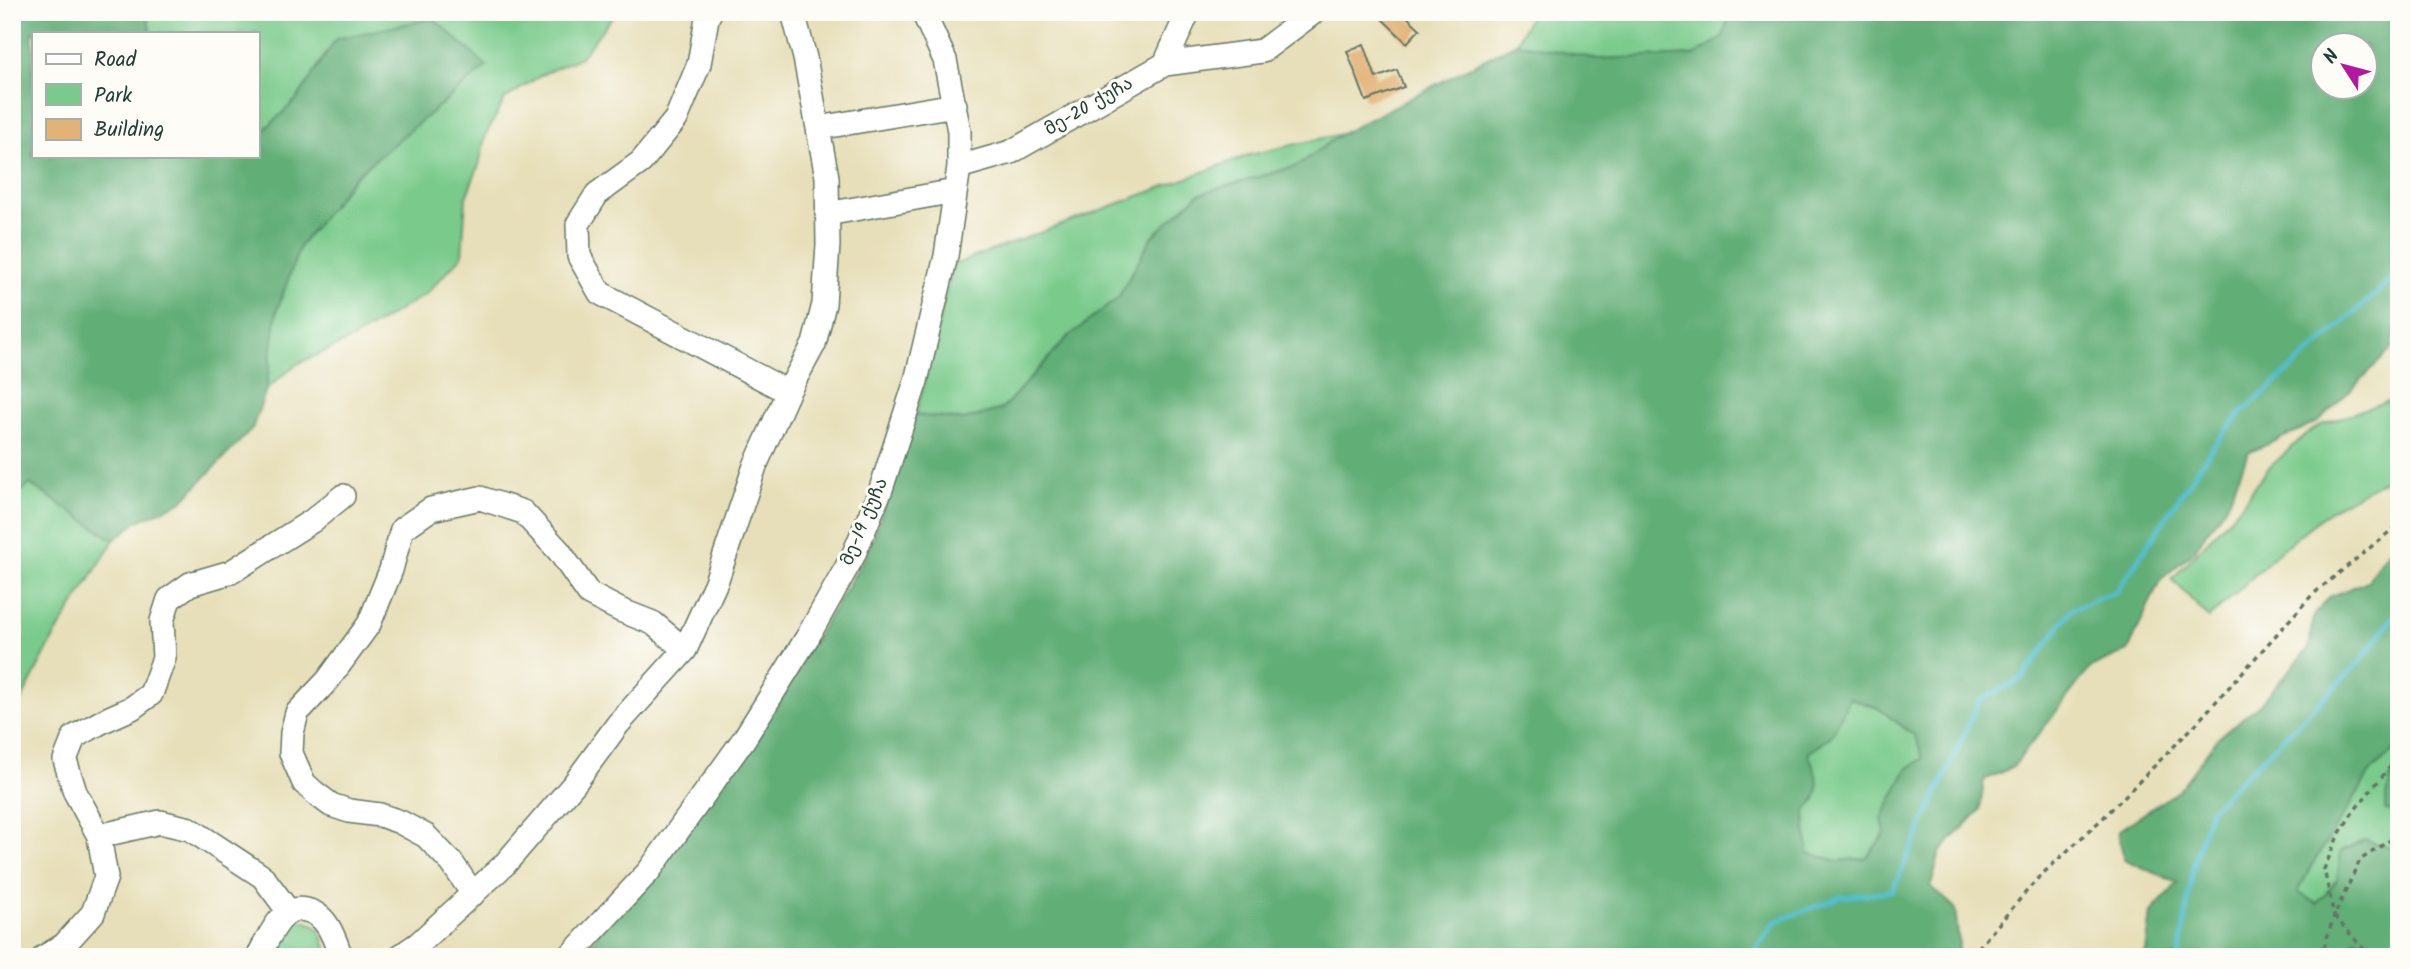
<svg xmlns="http://www.w3.org/2000/svg" width="2411" height="969" font-family="Kalam,'Noto Sans Georgian',sans-serif">
	<style>
		.green { fill: #79ca8b; stroke: #4c8460; stroke-width: 2 }
		.forest { fill: #62ae77; stroke: #407656; stroke-width: 2; fill-rule: evenodd }
		.lines { fill: none; stroke-linecap: round; stroke-linejoin: round }
		.stream { stroke: #53bece; stroke-width: 5 }
		.building { fill: #e3b277 }
		.minor-casing { stroke: #657663; stroke-width: 26 }
		.path { stroke: #657663; stroke-width: 3.5; stroke-dasharray: 5 5; stroke-linecap: butt }
		.minor { stroke: #fff; stroke-width: 23 }
		.labels { text-anchor: middle; dominant-baseline: central; stroke-width: 6; stroke-linejoin: round; paint-order: stroke }
		.street-label { font-size: 18px; fill: #1f3d34; stroke: #fdfcf7 }
	</style>
	<rect width="100%" height="100%" fill="#fdfcf7"/>
	<filter id="ink" filterUnits="userSpaceOnUse"><feTurbulence type="fractalNoise" baseFrequency=".0143" numOctaves="2"/><feDisplacementMap in="SourceGraphic" scale="14" xChannelSelector="R" yChannelSelector="G"/><feConvolveMatrix kernelMatrix="1 2 1 2 8 2 1 2 1" color-interpolation-filters="sRGB"/></filter>
	<filter id="wash" filterUnits="userSpaceOnUse"><feTurbulence type="fractalNoise" baseFrequency=".00686" numOctaves="4" result="noise"/><feDisplacementMap in="SourceGraphic" scale="28" xChannelSelector="R" yChannelSelector="G"/><feGaussianBlur stdDeviation="1.57" result="paint"/><feColorMatrix in="noise" values="0 0 0 0 0 0 0 0 0 0 0 0 0 0 0 0 0 1.4 0 .05"/><feComposite in="paint" operator="in"/></filter>
	<g filter="url(#wash)">
		<rect width="100%" height="100%" fill="#e7dfb9"/>
		<!-- green -->
		<path class="green" d="M 146,12 L 616,12 L 581,57 L 543,74 L 505,99 L 486,134 L 479,165 L 466,197 L 462,256 L 426,294 L 352,339 L 295,365 L 266,390 L 277,310 L 300,246 L 355,176 L 487,66 L 336,39 L 297,99 L 257,137 L 257,33 L 151,33 Z
			M 1532,12 L 1730,12 L 1723,37 L 1695,55 L 1598,59 L 1516,43 Z
			M 1341,134 L 1297,166 L 1199,194 L 1152,237 L 1118,298 L 1067,338 L 1002,409 L 964,420 L 916,415 L 953,265 L 1249,155 Z
			M 2387,401 L 2399,426 L 2394,475 L 2329,511 L 2281,550 L 2209,618 L 2172,579 L 2237,510 L 2268,469 L 2305,435 L 2323,424 Z
			M 30,484 L 114,540 L 54,637 L 12,718 L 12,499 Z
			M 1850,698 L 1878,708 L 1915,736 L 1923,758 L 1885,834 L 1866,858 L 1838,861 L 1807,853 L 1805,811 L 1816,800 L 1808,753 L 1831,736 Z
			M 2399,746 L 2399,851 L 2365,840 L 2342,851 L 2337,880 L 2317,904 L 2298,892 L 2310,868 L 2372,770 Z
			M 295,920 C 321,920 322,936 329,957 L 267,957 L 286,927 Z
			M 2356,939 L 2379,957 L 2344,957 L 2345,953 Z"/>
		<!-- forest -->
		<path class="forest" d="M 12,12 L 146,12 L 151,33 L 33,33 L 33,156 L 257,156 L 257,137 L 297,99 L 336,39 L 433,18 L 487,66 L 355,176 L 300,246 L 277,310 L 266,390 L 252,429 L 181,502 L 138,521 L 114,540 L 30,484 L 12,499 Z
			M 1730,12 L 2399,12 L 2399,313 L 2392,349 L 2318,422 L 2248,453 L 2229,501 L 2192,553 L 2160,580 L 2128,651 L 2090,668 L 2013,767 L 1984,780 L 1980,810 L 1940,852 L 1931,886 L 1955,908 L 1959,944 L 1957,957 L 581,957 L 814,641 L 868,552 L 916,415 L 964,420 L 1002,409 L 1067,338 L 1118,298 L 1152,237 L 1199,194 L 1297,166 L 1341,134 L 1516,43 L 1598,59 L 1695,55 L 1723,37 ZM 2324,46 L 2366,46 L 2366,88 L 2324,88 ZM 1850,698 L 1878,708 L 1915,736 L 1923,758 L 1907,769 L 1882,818 L 1885,834 L 1866,858 L 1838,861 L 1808,853 L 1805,812 C 1826,790 1818,778 1808,753 L 1831,736 Z
			M 2399,541 L 2399,746 L 2372,770 L 2310,868 L 2298,892 L 2317,904 L 2337,880 L 2341,851 L 2365,840 L 2399,851 L 2399,957 L 2379,957 L 2356,939 L 2345,953 L 2344,957 L 2139,957 L 2146,952 L 2151,912 L 2178,883 L 2124,859 L 2118,831 L 2178,791 L 2217,739 L 2262,702 L 2309,648 L 2314,616 L 2329,597 L 2368,581 L 2379,562 Z
			M 2399,769 L 2399,812 L 2398,812 L 2385,810 L 2390,778 Z"/>
		<g class="lines">
			<!-- stream -->
			<path class="stream" d="M 1751,957 L 1775,922 L 1841,897 L 1892,891 L 1980,700 L 2023,678 L 2071,610 L 2117,591 L 2212,448 L 2238,416 L 2399,273
				M 2179,957 L 2194,863 L 2210,810 L 2360,662 L 2399,609"/>
		</g>
		<g id="blocks">
			<!-- building -->
			<path class="building" d="M 1375,12 L 1402,12 L 1420,29 L 1407,43 Z
				M 1364,44 L 1376,78 L 1397,70 L 1404,87 L 1366,101 L 1347,51 Z"/>
		</g>
	</g>
	<g filter="url(#ink)">
		<use href="#blocks" fill-opacity="0" stroke="#657663" stroke-width="2"/>
		<g class="lines">
			<defs>
				<path id="minor" d="M 710,12 L 707,18 L 699,64 L 676,119 L 641,162 L 597,194 L 578,224 L 579,256 L 600,293 L 788,392
					M 1165,64 L 1262,51 L 1314,12
					M 818,128 L 955,105
					M 959,167 L 1011,152 L 1165,64 L 1188,12
					M 827,214 L 955,191
					M 99,836 L 75,792 L 65,760 L 74,737 L 105,720 L 132,708 L 151,694 L 164,658 L 162,621 L 169,599 L 190,584 L 231,572 L 312,521 L 343,496
					M 473,894 L 452,863 L 426,836 L 400,822 L 380,815 L 349,811 L 331,805 L 315,793 L 304,783 L 291,753 L 292,733 L 297,713 L 328,680 L 369,624 L 391,570 L 402,529 L 431,509 L 480,498 L 523,512 L 559,551 L 589,594 L 620,610 L 653,623 L 685,650
					M 44,957 L 64,945 L 93,913 L 106,877 L 99,836 L 160,822 L 190,829 L 263,877 L 289,912
					M 258,957 C 265,944 277,918 290,911 C 295,909 301,909 306,910 C 328,915 334,938 341,957
					M 399,957 L 418,944 L 504,865 L 574,784 L 618,724 L 685,650 L 716,582 L 755,466 L 788,392 L 814,344 L 824,304 L 828,245 L 827,177 L 805,58 L 793,12
					M 569,957 L 649,871 L 744,739 L 807,638 L 853,556 L 881,489 L 916,381 L 946,256 L 959,167 L 959,131 L 945,60 L 923,12"/>
			</defs>
			<!-- minor casing -->
			<use href="#minor" class="minor-casing"/>
			<!-- path -->
			<path class="path" d="M 1974,957 L 1979,947 L 2038,878 L 2103,818 L 2194,726 L 2312,595 L 2399,524
				M 2321,957 L 2334,916 L 2324,869 L 2338,836 L 2353,812 L 2399,756
				M 2371,957 L 2334,916 L 2360,860 L 2392,839 L 2399,840"/>
			<!-- minor -->
			<use href="#minor" class="minor"/>
		</g>
	</g>
	<g class="labels">
		<!-- street labels -->
		<g class="street-label">
			<text transform="translate(1089 107) rotate(-30)">მე-20 ქუჩა</text>
			<text transform="translate(865 522) rotate(-67)">მე-19 ქუჩა</text>
		</g>
	</g>
	<!-- margin -->
	<rect width="2411" height="969" fill="none" stroke="#fdfcf7" stroke-width="42"/>
	<!-- legend -->
	<rect x="32" y="32" width="228" height="126" fill="#fdfcf7" stroke="#a4b0a9" stroke-width="2"/>
	<rect x="46" y="54" width="35" height="10" fill="#ffffff" stroke="#a4b0a9" stroke-width="2"/>
	<text x="94" y="66" font-size="21" fill="#1f3d34">Road</text>
	<rect x="46" y="84" width="35" height="21" fill="#79ca8b" stroke="#a4b0a9" stroke-width="2"/>
	<text x="94" y="102" font-size="21" fill="#1f3d34">Park</text>
	<rect x="46" y="119" width="35" height="21" fill="#e3b277" stroke="#a4b0a9" stroke-width="2"/>
	<text x="94" y="136" font-size="21" fill="#1f3d34">Building</text>
	<!-- north arrow -->
	<g transform="translate(2344 66) rotate(306)"><circle r="33" fill="#fdfcf7" stroke="#a4b0a9" stroke-width="2"/>
	<path d="M0-5L12 26L0 18L-12 26Z" fill="#b5179e"/>
	<text y="-10" font-size="19" font-weight="bold" text-anchor="middle" fill="#1f3d34">N</text>
	</g>
</svg>
